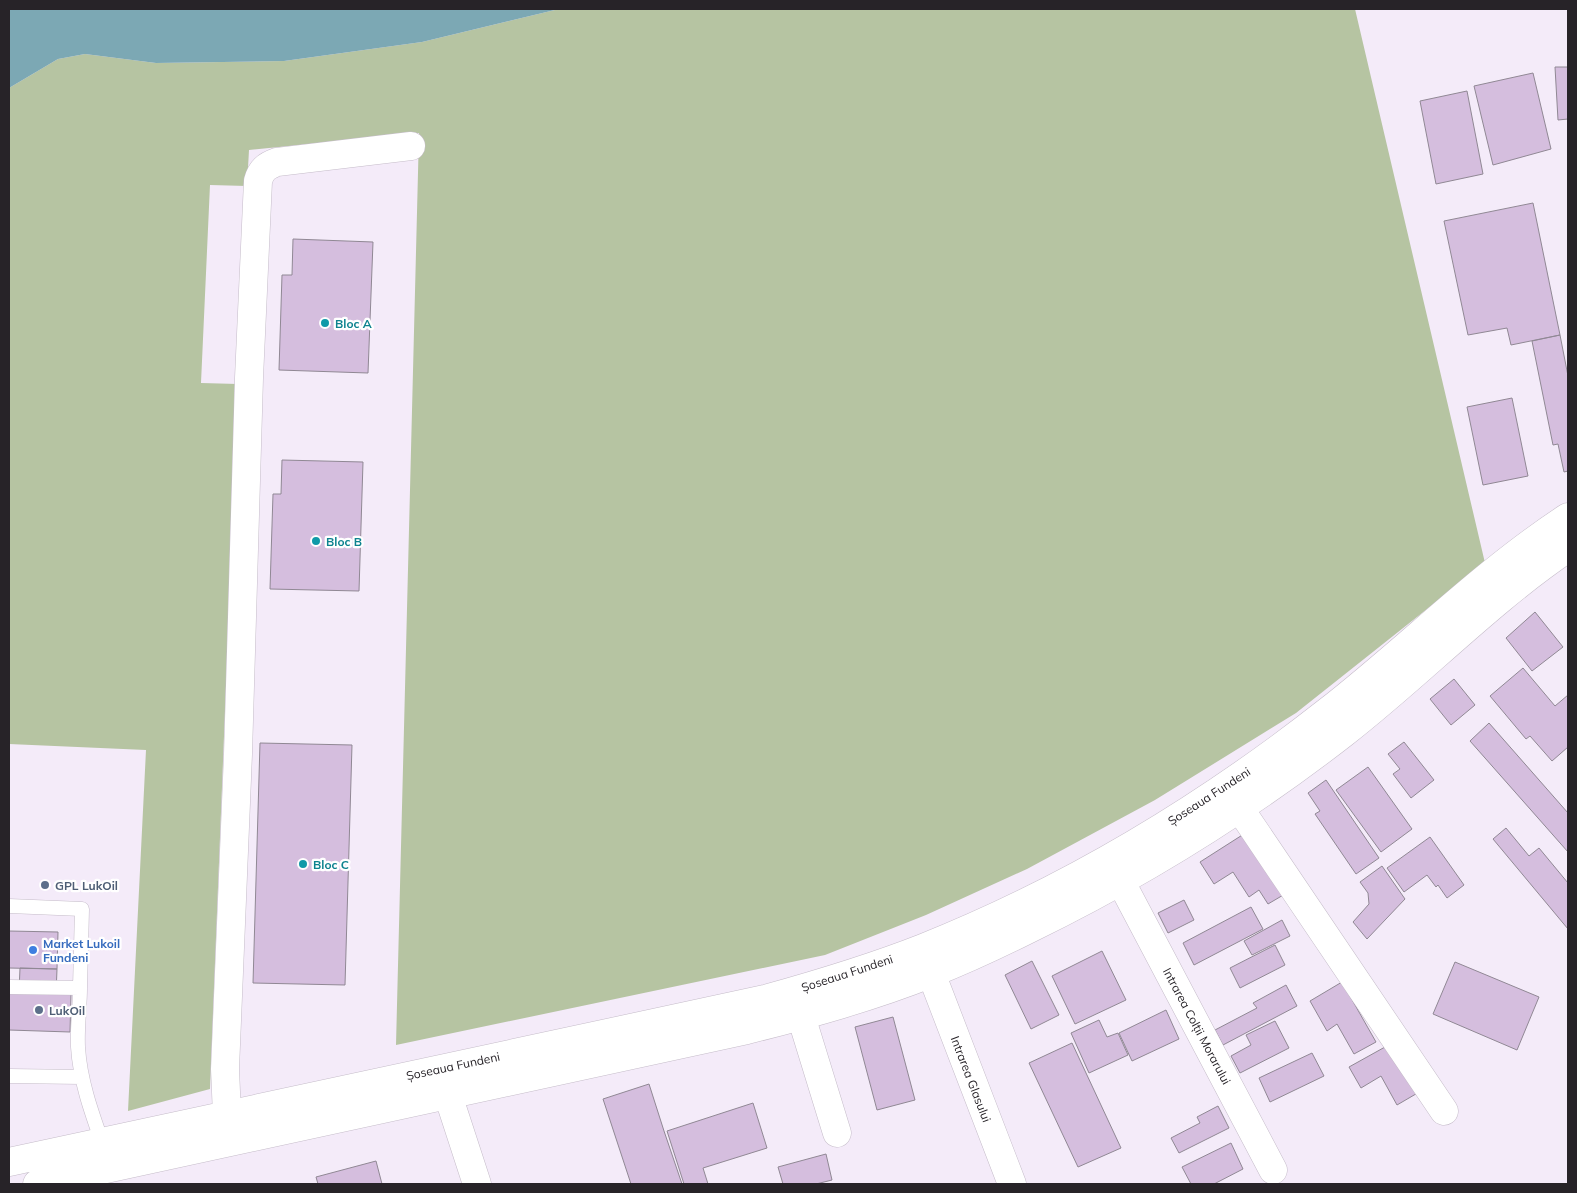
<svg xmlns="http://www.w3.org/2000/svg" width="1577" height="1193" font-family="Mulish,sans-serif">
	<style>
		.green { fill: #b6c4a2 }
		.water { fill: #7ca8b4 }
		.building { fill: #d5bede; stroke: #908894 }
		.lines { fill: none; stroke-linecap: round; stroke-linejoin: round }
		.service-casing { stroke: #c5bcc9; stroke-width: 15 }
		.minor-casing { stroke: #c5bcc9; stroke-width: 29 }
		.secondary-casing { stroke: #c5bcc9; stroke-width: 29 }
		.service { stroke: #fff; stroke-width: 14 }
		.minor { stroke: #fff; stroke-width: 28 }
		.secondary { stroke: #fff; stroke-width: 28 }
		.culture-dot { fill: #0f9aa8; stroke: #fff; stroke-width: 2 }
		.service-dot { fill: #5c6f8a; stroke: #fff; stroke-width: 2 }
		.shop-dot { fill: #3f7fe0; stroke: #fff; stroke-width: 2 }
		.labels { text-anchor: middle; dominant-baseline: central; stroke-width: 4.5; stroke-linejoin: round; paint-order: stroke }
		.culture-label { font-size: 12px; font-weight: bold; fill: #0d838f; stroke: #fff; text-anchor: start }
		.street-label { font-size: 12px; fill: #272328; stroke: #fff }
		.service-label { font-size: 12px; font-weight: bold; fill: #4e5e75; stroke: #fff; text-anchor: start }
		.shop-label { font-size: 12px; font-weight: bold; fill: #366cbe; stroke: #fff; text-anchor: start }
	</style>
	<rect width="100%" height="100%" fill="#f4ebf9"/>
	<!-- green -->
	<path class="green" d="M 559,9 L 1355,9 L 1485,563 L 1296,713 L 1155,800 L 1027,869 L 926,915 L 825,955 L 396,1045 L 419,133 L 249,150 L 247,186 L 210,185 L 201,383 L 238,384 L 210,1089 L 128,1111 L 146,750 L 9,744 L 9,88 L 58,59 L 85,54 L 156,63 L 284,61 L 422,42 Z"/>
	<!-- water -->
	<path class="water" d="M 9,9 L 559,9 L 422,42 L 284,61 L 156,63 L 85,54 L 58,59 L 9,88 Z"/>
	<!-- building -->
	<path class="building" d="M 1555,67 L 1568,67 L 1568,119 L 1558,120 Z
		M 1533,73 L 1551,149 L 1493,165 L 1474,86 Z
		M 1467,91 L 1483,174 L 1436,184 L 1420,101 Z
		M 1533,203 L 1560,335 L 1511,345 L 1507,328 L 1468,335 L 1444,221 Z
		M 293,239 L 373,242 L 368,373 L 279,370 L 282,275 L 292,275 Z
		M 1560,335 L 1568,376 L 1568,471 L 1564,472 L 1558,444 L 1553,445 L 1532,341 Z
		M 1512,398 L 1528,476 L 1483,485 L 1467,407 Z
		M 282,460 L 363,462 L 359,591 L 270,589 L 273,494 L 281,494 Z
		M 1535,612 L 1563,647 L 1532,671 L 1506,638 Z
		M 1523,668 L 1555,706 L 1568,695 L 1568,747 L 1552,761 L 1530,736 L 1526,739 L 1490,696 Z
		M 1454,679 L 1475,705 L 1451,725 L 1430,699 Z
		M 1489,723 L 1568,813 L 1568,852 L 1470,741 Z
		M 1404,742 L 1434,780 L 1411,798 L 1393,774 L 1400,769 L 1388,754 Z
		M 260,743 L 352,745 L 345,985 L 253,983 Z
		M 1368,767 L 1412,829 L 1381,852 L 1336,790 Z
		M 1326,780 L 1379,858 L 1356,874 L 1315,814 L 1320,811 L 1308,793 Z
		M 1506,828 L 1529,856 L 1539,848 L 1568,883 L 1568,929 L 1493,839 Z
		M 1247,832 L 1285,894 L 1268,904 L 1259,890 L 1249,897 L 1233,872 L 1214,884 L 1200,862 Z
		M 1430,837 L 1464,885 L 1447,898 L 1438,885 L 1436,887 L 1427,875 L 1404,892 L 1387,868 Z
		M 1382,866 L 1405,899 L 1367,939 L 1353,922 L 1369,904 L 1368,893 L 1360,882 Z
		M 1184,900 L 1194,920 L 1168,933 L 1158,913 Z
		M 1251,907 L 1263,929 L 1194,965 L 1183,943 Z
		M 1282,920 L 1290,936 L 1252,955 L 1244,941 Z
		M 9,931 L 58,932 L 57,969 L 9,968 Z
		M 1275,945 L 1285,965 L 1240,988 L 1230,968 Z
		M 1102,951 L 1126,1000 L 1075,1024 L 1052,976 Z
		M 1032,961 L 1059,1015 L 1031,1029 L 1005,975 Z
		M 1455,962 L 1539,997 L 1517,1050 L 1433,1014 Z
		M 20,968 L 57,969 L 56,994 L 71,994 L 70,1032 L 9,1030 L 9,992 L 19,992 Z
		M 1342,982 L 1376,1042 L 1354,1054 L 1337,1024 L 1327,1031 L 1310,1001 Z
		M 1286,985 L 1297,1006 L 1223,1045 L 1215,1030 L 1257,1008 L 1253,1003 Z
		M 1166,1010 L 1179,1039 L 1132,1061 L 1119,1033 Z
		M 893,1017 L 915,1100 L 877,1110 L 855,1027 Z
		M 1099,1020 L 1107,1037 L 1118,1033 L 1128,1055 L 1089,1073 L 1071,1033 Z
		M 1275,1021 L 1289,1048 L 1240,1073 L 1231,1056 L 1251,1045 L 1246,1035 Z
		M 1072,1043 L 1121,1148 L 1078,1167 L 1029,1063 Z
		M 1385,1047 L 1421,1091 L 1397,1105 L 1381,1076 L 1361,1088 L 1349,1067 Z
		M 1312,1053 L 1324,1076 L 1270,1102 L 1259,1078 Z
		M 649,1084 L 664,1131 L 682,1184 L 631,1184 L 603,1099 Z
		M 753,1103 L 767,1148 L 703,1168 L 708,1184 L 684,1184 L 667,1131 Z
		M 1218,1106 L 1229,1128 L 1179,1153 L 1171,1138 L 1200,1123 L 1197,1117 Z
		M 1231,1143 L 1243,1169 L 1214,1184 L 1191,1184 L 1182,1167 Z
		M 826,1154 L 832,1180 L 816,1184 L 783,1184 L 778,1167 Z
		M 376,1161 L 382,1184 L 318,1184 L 316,1177 Z"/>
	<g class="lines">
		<defs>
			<path id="service" d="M 9,906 L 82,909 L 80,988
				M 9,987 L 80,988 C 80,1007 77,1027 78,1047 C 80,1080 91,1111 102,1142
				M 9,1076 L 82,1077"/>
			<path id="minor" d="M 1240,809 L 1444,1111
				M 1121,882 L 1273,1170
				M 931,973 L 1012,1184
				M 801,1016 L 837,1133
				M 448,1095 L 477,1184
				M 227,1115 L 225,1069 L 238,754 L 249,378 L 258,181 C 261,170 266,166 277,162 L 411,146"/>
			<path id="secondary" d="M 9,1162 L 765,999 C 819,984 872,968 923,948 C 1068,890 1206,807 1328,711 C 1409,648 1482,573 1568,517
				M 37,1184 L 747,1030 C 810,1014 872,997 932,973 C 965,960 997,945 1029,929 C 1142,874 1245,810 1344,733 C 1421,673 1488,602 1568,548"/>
		</defs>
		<!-- service casing -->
		<use href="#service" class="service-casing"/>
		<!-- minor casing -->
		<use href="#minor" class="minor-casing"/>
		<!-- secondary casing -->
		<use href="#secondary" class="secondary-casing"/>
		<!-- service -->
		<use href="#service" class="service"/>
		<!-- minor -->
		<use href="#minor" class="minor"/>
		<!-- secondary -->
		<use href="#secondary" class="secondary"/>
	</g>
	<!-- markers -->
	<g class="culture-dot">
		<circle cx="325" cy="323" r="5"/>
		<circle cx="316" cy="541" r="5"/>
		<circle cx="303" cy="864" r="5"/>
	</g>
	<g class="service-dot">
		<circle cx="45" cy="885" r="5"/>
		<circle cx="39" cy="1010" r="5"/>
	</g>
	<circle class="shop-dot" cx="33" cy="950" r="5"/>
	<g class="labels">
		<!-- culture labels -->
		<g class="culture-label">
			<text x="335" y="323">Bloc A</text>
			<text x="326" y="541">Bloc B</text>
			<text x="313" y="864">Bloc C</text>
		</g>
		<!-- street labels -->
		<g class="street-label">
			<text transform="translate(1209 796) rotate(-33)">Șoseaua Fundeni</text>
			<text transform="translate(847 973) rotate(-18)">Șoseaua Fundeni</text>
			<text transform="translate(1197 1026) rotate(62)">Intrarea Colții Morarului</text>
			<text transform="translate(453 1066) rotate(-12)">Șoseaua Fundeni</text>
			<text transform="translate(971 1079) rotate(69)">Intrarea Glasului</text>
		</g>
		<!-- service labels -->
		<g class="service-label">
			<text x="55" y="885">GPL LukOil</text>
			<text x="49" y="1010">LukOil</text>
		</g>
		<!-- shop labels -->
		<g class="shop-label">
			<text x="43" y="943">Market Lukoil<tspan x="43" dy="14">Fundeni</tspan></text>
		</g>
	</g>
	<!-- border -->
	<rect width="1577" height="1193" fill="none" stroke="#272328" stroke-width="20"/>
</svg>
